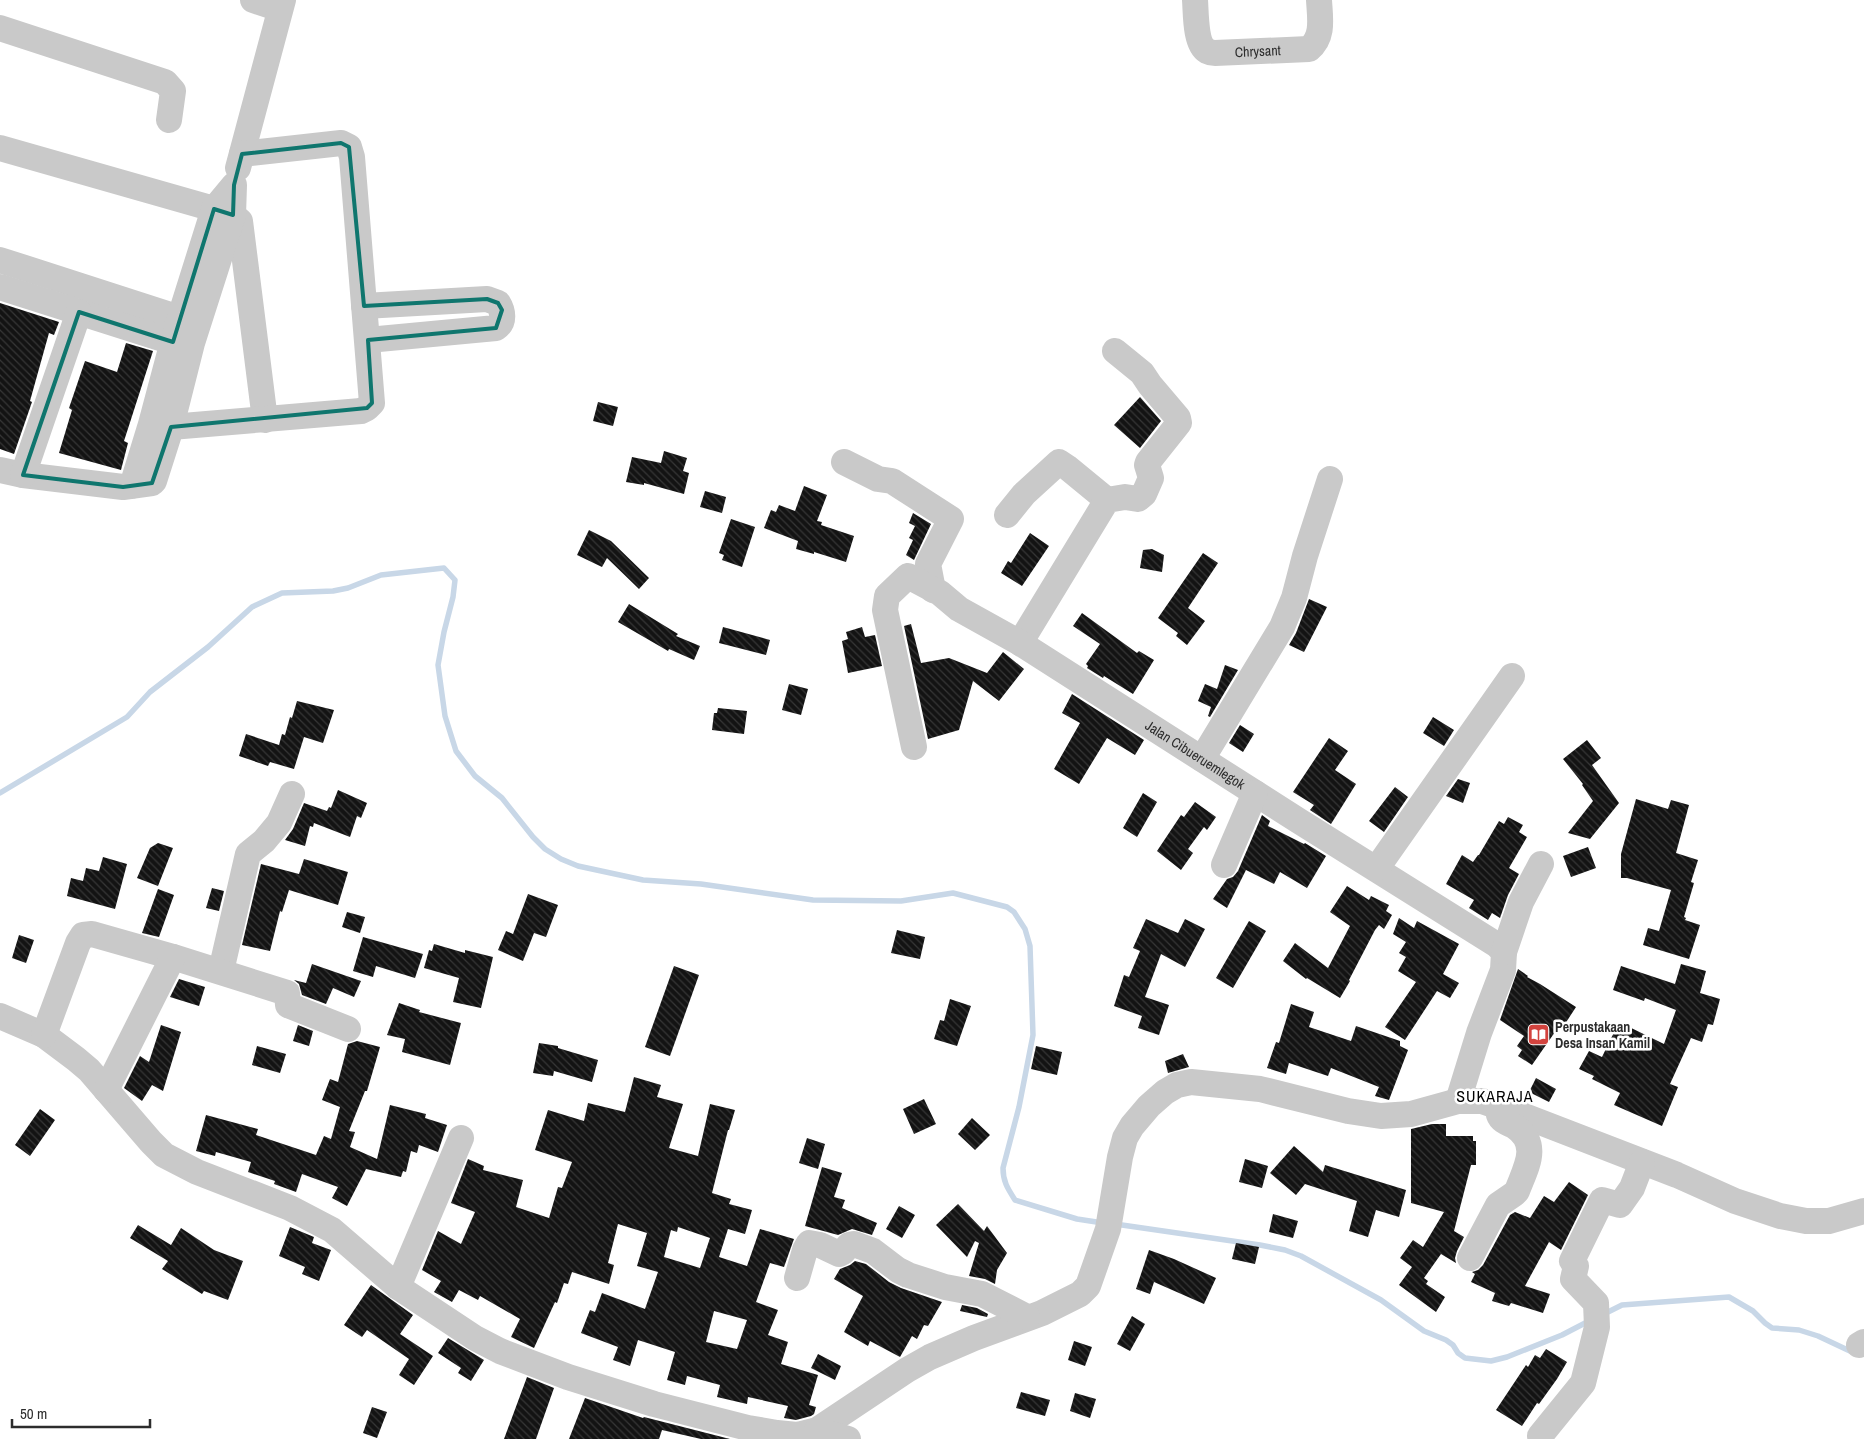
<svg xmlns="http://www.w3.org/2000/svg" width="1864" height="1439" font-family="'Archivo Narrow',sans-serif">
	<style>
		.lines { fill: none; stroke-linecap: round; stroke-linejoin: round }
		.stream { stroke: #c8d7e7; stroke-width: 5.5 }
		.building { fill: url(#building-back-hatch); fill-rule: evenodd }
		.minor { stroke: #c9c9c9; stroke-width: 26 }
		.marked { fill: none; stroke: #0f766e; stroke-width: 4; stroke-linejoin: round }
		.labels { text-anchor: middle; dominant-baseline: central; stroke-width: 5; stroke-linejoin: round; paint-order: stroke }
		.street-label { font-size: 14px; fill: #2c2c2c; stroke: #fff }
		.poi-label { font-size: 14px; font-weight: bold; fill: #2c2c2c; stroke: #fff; text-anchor: start }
		.quarter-label { font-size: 16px; letter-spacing: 1px; fill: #000; stroke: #fff }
	</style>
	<defs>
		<pattern id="building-back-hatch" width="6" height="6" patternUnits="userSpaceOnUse" patternTransform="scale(1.25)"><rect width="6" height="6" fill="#131313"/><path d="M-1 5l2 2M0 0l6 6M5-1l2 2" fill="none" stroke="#363636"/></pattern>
	</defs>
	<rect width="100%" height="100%" fill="#fff"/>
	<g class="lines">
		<!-- stream -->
		<path class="stream" d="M 0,793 L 127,717 L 150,692 L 208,647 L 252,607 L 282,593 L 333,591 L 348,588 L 381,575 L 444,568 L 455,580 L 453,597 L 444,632 L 438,665 L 445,716 L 456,751 L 475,776 L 502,798 L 533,837 L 545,849 L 561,859 L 578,866 L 643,880 L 701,884 L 813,900 L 901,901 L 953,893 L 1007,907 L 1014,912 L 1025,929 L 1030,946 L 1033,1035 L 1019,1107 L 1003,1168 C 1003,1182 1008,1189 1015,1200 L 1077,1219 L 1103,1223
			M 1115,1224 L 1260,1245 L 1285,1250 L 1301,1256 L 1381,1300 L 1424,1331 L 1446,1340 L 1453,1345 L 1458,1353 L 1465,1358 L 1491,1361 L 1507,1357 L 1562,1335 L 1589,1321
			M 1604,1314 L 1622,1305 L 1729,1297 L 1753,1311 L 1765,1323 L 1772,1328 L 1799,1330 L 1818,1336 L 1852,1352"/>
	</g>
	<!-- building -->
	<path class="building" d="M 0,303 L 59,322 L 54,335 L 49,333 L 30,401 L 32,402 L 14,454 L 0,449 Z
		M 126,343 L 153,351 L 124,441 L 128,443 L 121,470 L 59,453 L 72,410 L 69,408 L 85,361 L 117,372 Z
		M 1140,397 L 1161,421 L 1140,448 L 1114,425 Z
		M 598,402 L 618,407 L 613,426 L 593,421 Z
		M 664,451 L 687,458 L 683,471 L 689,473 L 684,494 L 644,483 L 644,485 L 626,482 L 632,457 L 661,463 Z
		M 804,486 L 827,495 L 817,521 L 822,522 L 821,525 L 854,536 L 846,562 L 814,552 L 814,554 L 796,549 L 798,541 L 764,528 L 771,510 L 776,512 L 779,505 L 795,511 Z
		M 705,491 L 726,497 L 722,513 L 700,507 Z
		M 913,513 L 931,524 L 914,560 L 906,555 L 913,540 L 909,538 L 915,526 L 909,523 Z
		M 731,519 L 755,527 L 742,567 L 722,560 L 724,555 L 719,553 Z
		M 589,530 L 611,541 L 649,578 L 639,589 L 607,558 L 602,567 L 577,555 Z
		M 1030,533 L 1049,546 L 1022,586 L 1001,573 L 1008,561 L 1011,563 Z
		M 1152,549 L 1164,555 L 1162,572 L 1140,568 L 1143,550 Z
		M 1203,553 L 1218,563 L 1188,608 L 1205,621 L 1187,645 L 1176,636 L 1178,633 L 1158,618 Z
		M 1309,599 L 1327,607 L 1304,652 L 1289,645 L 1296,633 Z
		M 629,604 L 678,634 L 676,636 L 700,646 L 694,660 L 669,649 L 668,651 L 618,622 Z
		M 1082,613 L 1137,653 L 1139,651 L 1154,660 L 1133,694 L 1104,676 L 1103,678 L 1087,668 L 1088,666 L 1086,664 L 1100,644 L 1073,626 Z
		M 911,624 L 921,663 L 949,658 L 987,673 L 1003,652 L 1024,669 L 999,701 L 973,681 L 959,730 L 928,739 L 904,626 Z
		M 723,627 L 770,640 L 766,655 L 719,643 Z
		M 862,627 L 865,637 L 875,635 L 882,666 L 848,673 L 842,641 L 848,639 L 846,632 Z
		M 1225,665 L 1238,670 L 1210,717 L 1208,716 L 1211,707 L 1198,701 L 1205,684 L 1217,689 Z
		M 789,684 L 808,689 L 801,715 L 782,710 Z
		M 1072,694 L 1144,740 L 1135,755 L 1107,738 L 1079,784 L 1054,769 L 1080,723 L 1062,713 Z
		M 297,701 L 334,710 L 323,743 L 304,737 L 294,769 L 270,762 L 268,766 L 239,756 L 246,734 L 279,745 L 282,734 L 285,735 L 290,717 L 292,718 Z
		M 718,708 L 747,711 L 744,734 L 712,730 L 714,713 L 717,713 Z
		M 1433,717 L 1454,730 L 1444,746 L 1423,733 Z
		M 1240,725 L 1254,734 L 1243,752 L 1229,743 Z
		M 1329,738 L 1348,751 L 1335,770 L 1356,784 L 1331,824 L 1310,810 L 1314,805 L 1293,792 Z
		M 1587,740 L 1601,758 L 1592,765 L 1619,803 L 1590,839 L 1568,833 L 1593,801 L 1582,785 L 1583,784 L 1563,759 Z
		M 1458,779 L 1470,783 L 1463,803 L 1446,796 Z
		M 1395,787 L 1408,797 L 1384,832 L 1369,821 Z
		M 338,790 L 367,803 L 361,818 L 357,816 L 350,837 L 314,823 L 313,827 L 310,826 L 305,846 L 285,840 L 293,829 L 304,803 L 327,811 L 329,807 L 331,808 Z
		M 1143,793 L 1157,802 L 1137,837 L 1123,828 Z
		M 1636,799 L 1668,809 L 1671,800 L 1689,805 L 1676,853 L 1698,860 L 1691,882 L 1694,883 L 1684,917 L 1686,918 L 1685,920 L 1700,925 L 1689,959 L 1643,945 L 1648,928 L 1659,931 L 1671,890 L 1627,878 L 1621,878 L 1621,854 Z
		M 1195,802 L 1216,817 L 1207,830 L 1204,827 L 1188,849 L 1193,853 L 1181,870 L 1157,851 L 1181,815 L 1184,817 Z
		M 1262,815 L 1270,821 L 1268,826 L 1304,844 L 1305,843 L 1326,856 L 1307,888 L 1280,872 L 1274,884 L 1246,870 L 1227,908 L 1213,899 L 1227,879 L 1233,877 L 1238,871 Z
		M 1508,817 L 1523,825 L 1519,832 L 1527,837 L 1509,868 L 1519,874 L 1508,895 L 1500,918 L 1492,913 L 1488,920 L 1469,908 L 1474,900 L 1446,884 L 1462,855 L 1473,862 L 1478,855 L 1479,855 L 1499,821 L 1504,824 Z
		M 158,843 L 173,848 L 158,886 L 137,878 L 150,848 Z
		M 1588,847 L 1596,868 L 1571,877 L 1563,856 Z
		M 103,857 L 127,864 L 115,909 L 67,896 L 71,878 L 83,881 L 86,868 L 99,871 Z
		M 304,859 L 348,872 L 338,905 L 289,890 L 282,912 L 280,911 L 270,951 L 242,945 L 261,864 L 299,874 Z
		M 1347,886 L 1369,900 L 1371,896 L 1389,905 L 1386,911 L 1392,915 L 1384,929 L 1379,925 L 1375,930 L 1349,980 L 1350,981 L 1340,998 L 1307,978 L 1306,979 L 1283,961 L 1295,943 L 1328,968 L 1350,926 L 1330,912 Z
		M 212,888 L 224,891 L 219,911 L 206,908 Z
		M 158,889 L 174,895 L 159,937 L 142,933 Z
		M 528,894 L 558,905 L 546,937 L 534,933 L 523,961 L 498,950 L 506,931 L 513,934 Z
		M 347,912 L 365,917 L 360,933 L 342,927 Z
		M 1399,918 L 1414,928 L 1417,921 L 1459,944 L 1443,974 L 1459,983 L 1450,998 L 1437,991 L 1405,1040 L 1385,1027 L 1416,982 L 1398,971 L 1406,957 L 1399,953 L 1406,942 L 1393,934 Z
		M 1146,919 L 1178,933 L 1185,919 L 1205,929 L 1185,967 L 1161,954 L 1145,997 L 1169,1005 L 1159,1035 L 1138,1028 L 1142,1016 L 1114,1006 L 1124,975 L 1129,977 L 1140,951 L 1133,948 Z
		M 1249,921 L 1266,931 L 1233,988 L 1216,978 Z
		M 897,930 L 925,937 L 920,959 L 891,953 Z
		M 19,935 L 34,940 L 26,963 L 12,958 Z
		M 363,937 L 423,954 L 415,978 L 376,966 L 373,977 L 353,971 Z
		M 434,944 L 465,953 L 465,950 L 493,957 L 481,1008 L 453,1002 L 459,978 L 424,968 L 429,950 L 432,951 Z
		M 312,964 L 361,981 L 354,997 L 333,988 L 326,1004 L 302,995 L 299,984 L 294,980 L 306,983 Z
		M 1681,964 L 1706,971 L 1700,993 L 1720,999 L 1713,1025 L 1708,1024 L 1702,1042 L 1691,1038 L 1670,1084 L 1678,1087 L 1662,1126 L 1614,1105 L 1620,1093 L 1592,1079 L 1594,1076 L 1579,1069 L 1589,1051 L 1602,1057 L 1619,1022 L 1664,1044 L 1676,1010 L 1645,998 L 1644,1001 L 1613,990 L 1621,966 L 1675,984 Z
		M 674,966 L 699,975 L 670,1056 L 645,1047 Z
		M 1518,969 L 1528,976 L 1527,977 L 1540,984 L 1576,1007 L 1565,1024 L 1562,1022 L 1532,1065 L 1518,1056 L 1522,1050 L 1517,1046 L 1524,1036 L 1500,1020 Z
		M 179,979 L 205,987 L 199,1006 L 170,997 Z
		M 950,999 L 971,1006 L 957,1046 L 934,1039 L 940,1020 L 944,1021 Z
		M 399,1003 L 420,1010 L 419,1012 L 461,1023 L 450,1065 L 402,1052 L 405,1039 L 387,1035 Z
		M 1291,1004 L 1314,1012 L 1309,1027 L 1351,1041 L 1356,1026 L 1400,1041 L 1400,1046 L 1408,1050 L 1389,1100 L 1375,1096 L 1379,1087 L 1331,1068 L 1328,1076 L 1289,1063 L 1286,1074 L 1267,1068 L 1276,1042 L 1279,1043 Z
		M 161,1025 L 181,1032 L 163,1091 L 152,1085 L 142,1101 L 124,1088 L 140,1056 L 149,1062 Z
		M 298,1025 L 313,1031 L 309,1046 L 293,1041 Z
		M 357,1041 L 380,1047 L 367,1091 L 365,1091 L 349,1131 L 355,1132 L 350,1147 L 377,1159 L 390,1105 L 426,1114 L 425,1118 L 447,1125 L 438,1152 L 419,1145 L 417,1153 L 411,1151 L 406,1172 L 403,1171 L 401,1177 L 366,1169 L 347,1206 L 332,1198 L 338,1187 L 302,1174 L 296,1192 L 274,1184 L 275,1181 L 248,1172 L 251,1162 L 216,1152 L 215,1156 L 196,1151 L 206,1115 L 258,1129 L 256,1135 L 316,1155 L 324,1136 L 331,1139 L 340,1107 L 322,1100 L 330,1079 L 338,1082 L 348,1044 Z
		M 539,1043 L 558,1046 L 558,1048 L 598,1060 L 592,1082 L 554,1071 L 553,1076 L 533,1073 Z
		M 257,1046 L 286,1054 L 280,1073 L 252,1065 Z
		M 1036,1046 L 1062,1052 L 1057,1075 L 1031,1069 Z
		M 1183,1054 L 1189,1067 L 1168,1073 L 1165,1061 Z
		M 634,1077 L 661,1085 L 657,1097 L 683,1104 L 669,1148 L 698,1156 L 710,1104 L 735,1110 L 729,1130 L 728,1130 L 712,1193 L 731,1199 L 729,1204 L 752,1210 L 745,1234 L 728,1229 L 719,1257 L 747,1266 L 760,1229 L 794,1239 L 784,1267 L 770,1263 L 756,1302 L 778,1310 L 768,1335 L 788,1342 L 781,1364 L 818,1375 L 809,1405 L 816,1407 L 814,1414 L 811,1416 L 796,1420 L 784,1418 L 788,1406 L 748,1397 L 747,1404 L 717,1397 L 720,1385 L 687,1376 L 685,1385 L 667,1380 L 675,1352 L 638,1340 L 630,1366 L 613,1360 L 618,1347 L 581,1333 L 590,1310 L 595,1312 L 602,1293 L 645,1309 L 658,1272 L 637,1266 L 647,1233 L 618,1224 L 608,1263 L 614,1265 L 609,1284 L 572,1272 L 568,1284 L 564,1283 L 557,1303 L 555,1302 L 534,1348 L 511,1337 L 520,1319 L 480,1296 L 478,1300 L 459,1290 L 452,1302 L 434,1292 L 441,1281 L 422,1270 L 438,1231 L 461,1244 L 475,1212 L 451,1203 L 468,1159 L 484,1166 L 483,1170 L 523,1180 L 516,1207 L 549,1218 L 558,1187 L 562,1188 L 572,1162 L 535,1150 L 548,1110 L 584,1121 L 588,1103 L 625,1112 ZM 678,1227 L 710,1238 L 700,1268 L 664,1257 L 671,1230 L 677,1232 ZM 714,1311 L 747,1320 L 737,1349 L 706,1342 Z
		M 1536,1078 L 1556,1089 L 1549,1102 L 1529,1092 Z
		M 924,1099 L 936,1124 L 914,1134 L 903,1109 Z
		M 40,1109 L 55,1120 L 30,1156 L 15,1145 Z
		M 972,1118 L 990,1135 L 975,1150 L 958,1134 Z
		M 1432,1124 L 1446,1124 L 1446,1136 L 1473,1136 L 1473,1141 L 1476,1141 L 1476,1165 L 1471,1165 L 1454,1231 L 1464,1237 L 1457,1251 L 1455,1258 L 1456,1263 L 1441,1254 L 1424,1278 L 1428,1281 L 1426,1284 L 1445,1297 L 1436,1312 L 1399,1285 L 1412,1267 L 1400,1258 L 1413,1240 L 1423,1247 L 1444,1212 L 1411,1203 L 1411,1129 Z
		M 807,1138 L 825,1144 L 818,1169 L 799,1163 Z
		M 1294,1146 L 1323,1172 L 1325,1165 L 1406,1190 L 1399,1217 L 1376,1210 L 1368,1237 L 1349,1231 L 1357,1201 L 1305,1184 L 1296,1195 L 1270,1173 Z
		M 1245,1159 L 1268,1166 L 1262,1188 L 1239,1182 Z
		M 822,1167 L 842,1173 L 834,1197 L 845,1200 L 842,1208 L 877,1223 L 872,1235 L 852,1229 L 838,1235 L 805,1226 Z
		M 1569,1182 L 1588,1195 L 1561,1250 L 1549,1242 L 1525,1286 L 1550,1294 L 1543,1313 L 1511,1303 L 1509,1306 L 1492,1301 L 1495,1293 L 1471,1282 L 1475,1274 L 1472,1272 L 1478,1270 L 1483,1265 L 1510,1215 L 1515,1212 L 1530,1218 L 1544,1196 L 1554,1202 Z
		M 958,1204 L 984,1231 L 987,1226 L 1007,1253 L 997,1270 L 995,1284 L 985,1279 L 969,1276 L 979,1243 L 975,1241 L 967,1257 L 936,1225 Z
		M 899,1206 L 915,1215 L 902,1238 L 886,1229 Z
		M 1273,1214 L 1298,1221 L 1293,1238 L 1269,1232 Z
		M 138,1225 L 171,1245 L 181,1228 L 214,1250 L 243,1261 L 228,1300 L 204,1291 L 202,1294 L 162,1269 L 168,1261 L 130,1238 Z
		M 290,1227 L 314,1237 L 312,1243 L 331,1250 L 319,1281 L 302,1274 L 305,1267 L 279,1256 Z
		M 1236,1243 L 1259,1247 L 1255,1264 L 1232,1259 Z
		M 1149,1250 L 1174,1259 L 1216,1278 L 1204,1304 L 1154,1282 L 1150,1294 L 1136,1289 Z
		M 855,1261 L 866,1264 L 889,1282 L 901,1288 L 942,1302 L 928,1326 L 924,1325 L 917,1339 L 912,1336 L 900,1357 L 870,1341 L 868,1346 L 844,1332 L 863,1296 L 834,1279 L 840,1269 L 850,1265 Z
		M 371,1285 L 413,1315 L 400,1334 L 433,1356 L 414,1385 L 399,1375 L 409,1359 L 367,1330 L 362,1337 L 344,1325 Z
		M 962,1305 L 977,1308 L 988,1314 L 987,1317 L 960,1311 Z
		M 1132,1316 L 1145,1324 L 1130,1351 L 1117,1344 Z
		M 448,1338 L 484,1360 L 471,1381 L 458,1373 L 461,1368 L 438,1353 Z
		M 1074,1341 L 1092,1347 L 1085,1366 L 1068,1360 Z
		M 1546,1349 L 1567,1362 L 1557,1379 L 1539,1404 L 1537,1403 L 1522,1426 L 1496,1410 L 1526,1365 L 1528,1367 L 1535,1355 L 1540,1358 Z
		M 818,1354 L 841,1366 L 835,1380 L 811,1368 Z
		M 527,1377 L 554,1388 L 536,1439 L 504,1439 Z
		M 1021,1392 L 1050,1400 L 1045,1416 L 1016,1408 Z
		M 1075,1393 L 1096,1399 L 1090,1418 L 1070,1411 Z
		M 585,1398 L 643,1418 L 644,1417 L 730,1439 L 701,1439 L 662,1430 L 659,1439 L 569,1439 Z
		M 372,1407 L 387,1412 L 377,1438 L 363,1433 Z"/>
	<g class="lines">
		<!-- minor -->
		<g class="minor">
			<path d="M 253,0 L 280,9"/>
			<path id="s1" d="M 1195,0 C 1196,12 1195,44 1207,51 C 1209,52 1212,53 1215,53 L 1309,49 C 1324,37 1320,18 1319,0"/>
			<path d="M 0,28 L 165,82 L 173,91 L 169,120"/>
			<path d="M 0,148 L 214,209 L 233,215 L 240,221 L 265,420"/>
			<path d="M 238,168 L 283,0"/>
			<path d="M 0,260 L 180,318"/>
			<path d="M 0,287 L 173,342"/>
			<path d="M 364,306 L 487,299 L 498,303 C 503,311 505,322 496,328 L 368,340"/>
			<path d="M 171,427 L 361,411 L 367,408 L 372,403 L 352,157 L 349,147 L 341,143 L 242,154"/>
			<path d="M 844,462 L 878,479 L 892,481 L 951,519 L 928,564 L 933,590"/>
			<path d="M 0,470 L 23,475 L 123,487 L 152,483 L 154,481 L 169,434 L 192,343 L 233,215 L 234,185 L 214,209 L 176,330 L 151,424 L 132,486"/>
			<path d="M 23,475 L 79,312"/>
			<path d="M 1007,515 L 1024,494 L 1059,462 L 1068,468 L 1107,500"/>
			<path d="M 1020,643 L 1107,500 L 1125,497 L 1138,499 L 1144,494 L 1151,478 L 1147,465 L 1148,462 L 1179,423 L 1178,418 L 1150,385 L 1142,373 L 1115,351"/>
			<path id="s2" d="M 914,747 L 885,610 L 887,596 L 908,576 L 940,593 L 959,609 L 1020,643 L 1299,821 L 1497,945 L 1504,952 L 1503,970 L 1479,1033 L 1458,1101"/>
			<path d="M 1202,759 L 1282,627 L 1294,598 L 1305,556 L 1330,479"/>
			<path d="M 1224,865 L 1255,793"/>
			<path d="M 1377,868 L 1512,676"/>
			<path d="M 1504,952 L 1521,902 L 1541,864"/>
			<path d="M 221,971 L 248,854 L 264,841 L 279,823 L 292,794"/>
			<path d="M 0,1016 L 44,1035 L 76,1059 L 89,1070 L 151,1142 L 164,1155 L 197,1172 L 290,1208 L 332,1230 L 398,1287 L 475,1338 L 500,1351 L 568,1377 L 654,1404 L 748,1428 L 777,1433 L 797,1435 L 817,1430 L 907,1370 L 930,1357 L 974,1338 L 1042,1313 L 1080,1294 L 1088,1286 L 1108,1229 L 1120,1157 L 1125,1138 L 1132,1126 L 1149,1106 L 1165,1092 L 1177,1085 L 1191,1082 L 1260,1089 L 1348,1111 L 1381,1116 L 1411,1114 L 1458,1101 L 1482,1101 L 1519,1114 L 1677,1175 L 1735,1201 L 1780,1216 L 1806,1221 L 1829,1221 L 1864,1211"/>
			<path d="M 44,1035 L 78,943 L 83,935 L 92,934 L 173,957 L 287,993 L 288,1005 L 290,1006 L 348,1029"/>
			<path d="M 106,1090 L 173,957"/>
			<path d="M 1470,1258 L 1498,1205 L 1514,1194 L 1517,1191 C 1526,1167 1541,1144 1514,1126 C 1508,1123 1501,1121 1499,1115"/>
			<path d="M 797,1278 L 805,1250 L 809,1243 L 820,1245 L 839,1254 L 843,1252 L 849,1245 L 854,1244 L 873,1251 L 898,1270 L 908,1275 L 945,1287 L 982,1294 L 1027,1317"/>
			<path d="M 398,1287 L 461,1138"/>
			<path d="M 1859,1345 L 1864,1342"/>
			<path d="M 817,1430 L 848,1439"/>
			<path d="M 1540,1436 L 1583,1383 L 1597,1327 L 1596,1303 L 1573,1279 L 1576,1266 L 1572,1261 L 1602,1200 L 1620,1205 L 1632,1188 L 1642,1162"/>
		</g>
	</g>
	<!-- marked area -->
	<path class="marked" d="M 341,143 L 349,147 L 364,306 L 487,299 L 498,303 L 502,310 L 496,328 L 368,340 L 372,403 L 367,408 L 171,427 L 152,483 L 123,487 L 23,475 L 79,312 L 173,342 L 214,209 L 233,215 L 234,185 L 242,154 Z"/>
	<!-- icons -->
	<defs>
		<symbol id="library-square" viewBox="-11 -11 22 22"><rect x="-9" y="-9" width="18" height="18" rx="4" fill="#d3433e" stroke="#fff"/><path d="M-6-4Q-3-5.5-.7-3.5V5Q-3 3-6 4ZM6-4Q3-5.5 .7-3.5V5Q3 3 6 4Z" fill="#fff"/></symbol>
	</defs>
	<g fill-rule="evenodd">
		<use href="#library-square" x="1526" y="1022" width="25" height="25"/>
	</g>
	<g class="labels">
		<!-- street labels -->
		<g class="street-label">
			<text stroke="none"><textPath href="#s1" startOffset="105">Chrysant</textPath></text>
			<text stroke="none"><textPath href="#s2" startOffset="522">Jalan Cibueruemlegok</textPath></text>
		</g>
		<!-- poi labels -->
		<g class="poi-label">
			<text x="1555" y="1027">Perpustakaan<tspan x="1555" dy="16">Desa Insan Kamil</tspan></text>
		</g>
		<!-- quarter labels -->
		<g class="quarter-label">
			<text x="1495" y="1096">SUKARAJA</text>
		</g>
	</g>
	<!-- scale -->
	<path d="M12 1419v8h138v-8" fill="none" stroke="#2c2c2c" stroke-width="2.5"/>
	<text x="20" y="1419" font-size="15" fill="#2c2c2c" stroke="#ffffff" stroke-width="4" paint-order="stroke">50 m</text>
</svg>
